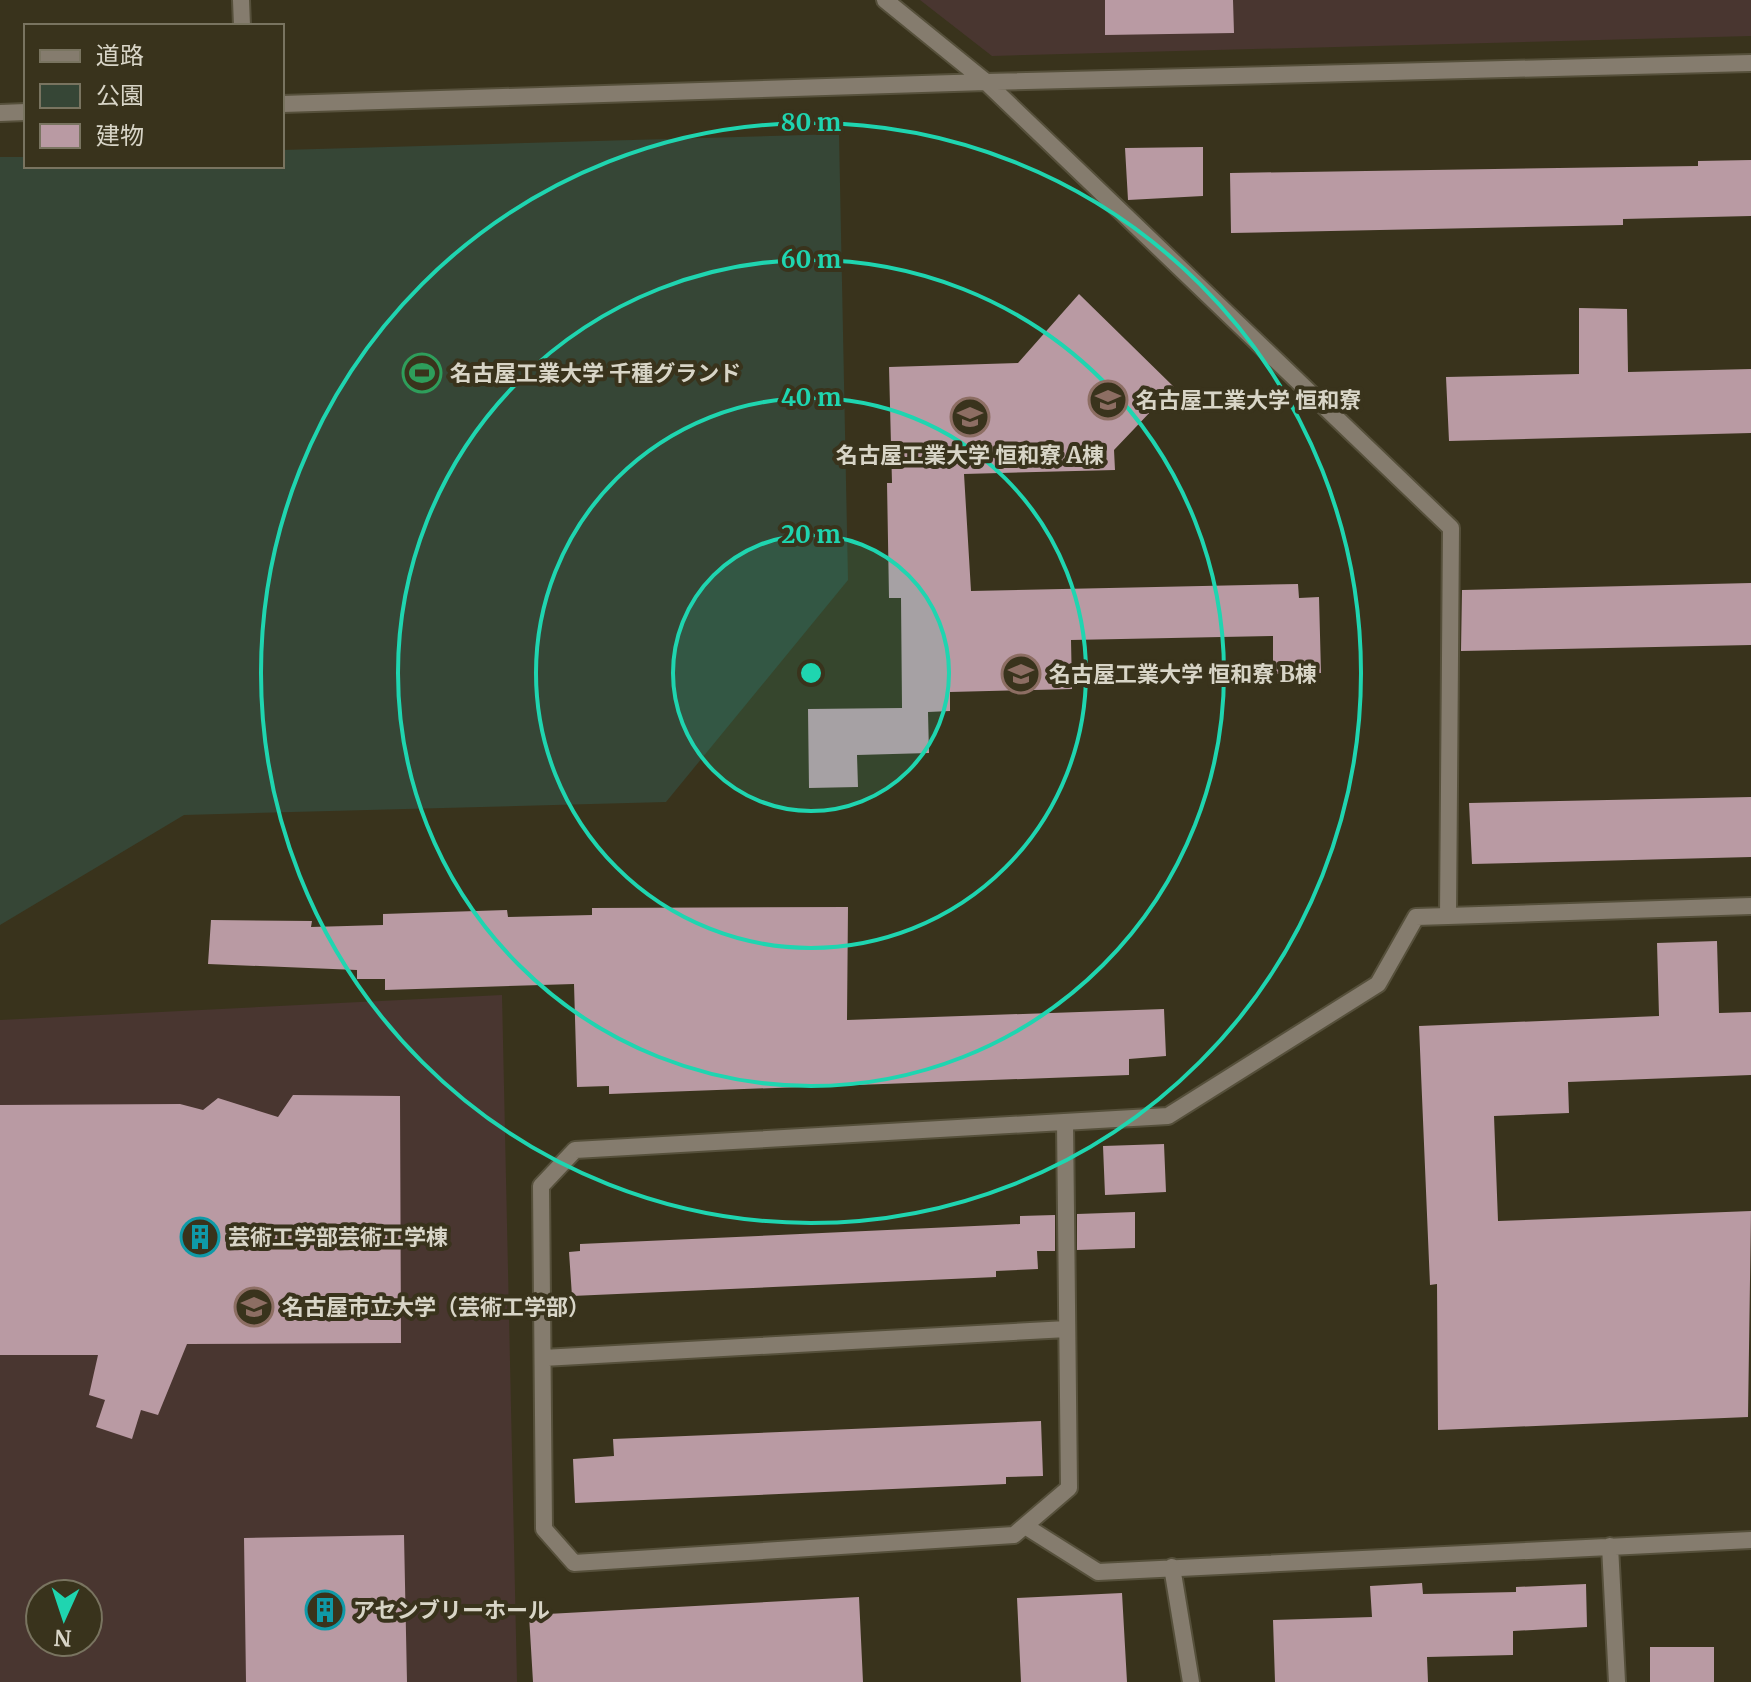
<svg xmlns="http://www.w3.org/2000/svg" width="1751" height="1682" font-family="Merriweather,'Noto Sans JP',serif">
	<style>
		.education { fill: #493630; fill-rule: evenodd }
		.green { fill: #364636 }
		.building { fill: #b99aa3 }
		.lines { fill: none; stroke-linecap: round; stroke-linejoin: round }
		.street-casing { stroke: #56503b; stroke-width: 20 }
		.street { stroke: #857c6e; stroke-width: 16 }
		.ring { fill: none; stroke: #1fd5b0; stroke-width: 4 }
		.labels { text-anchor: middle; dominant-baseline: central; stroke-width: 8; stroke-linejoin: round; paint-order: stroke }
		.poi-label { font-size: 22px; font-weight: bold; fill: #d8d5c7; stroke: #39331c; text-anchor: start }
		.centre { fill: #1fd5b0; stroke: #39331c; stroke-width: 4 }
		.ring-label { font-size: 24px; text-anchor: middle; font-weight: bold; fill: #1fd5b0; stroke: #39331c; stroke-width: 8; stroke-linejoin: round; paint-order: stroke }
	</style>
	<rect width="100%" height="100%" fill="#39331c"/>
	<!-- education -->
	<path class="education" d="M 920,0 L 1751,0 L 1751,36 L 992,56 Z
		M 502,995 L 517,1682 L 0,1682 L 0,1020 ZM 40,1594 L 88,1594 L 88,1642 L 40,1642 Z"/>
	<!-- green -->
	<path class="green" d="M 839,134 L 848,580 L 666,802 L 184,815 L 0,925 L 0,157 L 26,157 L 26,166 L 282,166 L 282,150 Z"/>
	<!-- building -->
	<path class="building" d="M 1105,0 L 1233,0 L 1234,33 L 1105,35 Z
		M 1203,147 L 1203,196 L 1128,200 L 1125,148 Z
		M 1751,160 L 1751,216 L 1623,219 L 1623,225 L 1231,233 L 1230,173 L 1698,166 L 1698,161 Z
		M 1079,294 L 1174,387 L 1114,450 L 1115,470 L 964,474 L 971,591 L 1298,584 L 1299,598 L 1319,597 L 1321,673 L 1273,674 L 1273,636 L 1071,640 L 1072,689 L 950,692 L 950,711 L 928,712 L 929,753 L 857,755 L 858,787 L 809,788 L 808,709 L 902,708 L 901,598 L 889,598 L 887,483 L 892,483 L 889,367 L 1018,363 Z
		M 1579,308 L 1627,309 L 1628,372 L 1751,369 L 1751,433 L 1449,441 L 1446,377 L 1579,374 Z
		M 1751,583 L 1751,645 L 1461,651 L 1462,590 Z
		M 1751,797 L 1751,857 L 1472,864 L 1469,803 Z
		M 848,907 L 847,1020 L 1164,1009 L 1166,1056 L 1129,1059 L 1129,1075 L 609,1094 L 609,1086 L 577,1087 L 574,984 L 385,990 L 385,979 L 357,979 L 357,970 L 208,964 L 211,920 L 312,921 L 311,927 L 383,925 L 383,914 L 507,910 L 508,917 L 592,915 L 592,908 Z
		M 1717,941 L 1719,1013 L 1751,1012 L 1751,1075 L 1568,1082 L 1569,1113 L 1494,1116 L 1498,1221 L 1751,1211 L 1748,1417 L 1438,1430 L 1437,1284 L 1430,1285 L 1419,1026 L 1659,1016 L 1657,943 Z
		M 293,1095 L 400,1096 L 401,1343 L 187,1344 L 158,1415 L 141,1410 L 132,1439 L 96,1427 L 105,1400 L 89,1395 L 98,1355 L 0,1355 L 0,1105 L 180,1104 L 203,1110 L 218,1098 L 278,1117 Z
		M 1164,1144 L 1166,1192 L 1105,1195 L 1103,1146 Z
		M 1135,1212 L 1135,1248 L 1077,1250 L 1077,1214 Z
		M 1055,1215 L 1055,1251 L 1037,1251 L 1038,1269 L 996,1271 L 996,1277 L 572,1296 L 569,1252 L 580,1251 L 580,1244 L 1020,1224 L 1020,1216 Z
		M 1041,1421 L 1043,1476 L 1006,1477 L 1006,1484 L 575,1503 L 573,1459 L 614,1456 L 613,1439 Z
		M 404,1535 L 407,1682 L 246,1682 L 244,1538 Z
		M 1422,1583 L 1423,1594 L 1516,1592 L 1516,1587 L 1586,1584 L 1587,1627 L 1513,1631 L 1513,1655 L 1427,1657 L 1428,1682 L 1275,1682 L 1273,1620 L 1372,1617 L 1370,1586 Z
		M 1122,1593 L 1127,1682 L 1021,1682 L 1017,1598 Z
		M 859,1597 L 863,1682 L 533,1682 L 529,1615 Z
		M 1650,1647 L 1714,1647 L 1714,1682 L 1650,1682 Z"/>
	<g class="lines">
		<defs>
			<path id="street" d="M 241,0 L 242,26
				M 885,0 L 986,82 L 1451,528 L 1448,916 L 1416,917 L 1378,984 L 1168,1116 L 575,1150 L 541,1186 L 544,1529 L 574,1563 L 1014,1535 L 1069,1488 L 1065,1122
				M 282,104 L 986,82 L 1751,63
				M 0,113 L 26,112
				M 1448,916 L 1751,906
				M 543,1358 L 1067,1329
				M 1025,1526 L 1098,1572 L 1751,1540
				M 1610,1546 L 1617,1682
				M 1172,1567 L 1191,1682"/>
		</defs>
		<!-- street casing -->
		<use href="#street" class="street-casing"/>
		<!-- street -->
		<use href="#street" class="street"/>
	</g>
	<!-- distance rings -->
	<circle cx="811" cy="673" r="138" fill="#1fd5b0" fill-opacity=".12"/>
	<g class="ring">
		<circle cx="811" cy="673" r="138"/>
		<circle cx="811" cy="673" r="275"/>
		<circle cx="811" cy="673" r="413"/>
		<circle cx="811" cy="673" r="550"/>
	</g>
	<!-- icons -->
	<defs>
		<symbol id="stadium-ring" viewBox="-11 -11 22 22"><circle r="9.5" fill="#39331c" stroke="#2e9e5b" stroke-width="1.5"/><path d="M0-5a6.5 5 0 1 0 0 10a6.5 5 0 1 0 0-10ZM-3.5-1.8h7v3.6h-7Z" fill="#2e9e5b"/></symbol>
		<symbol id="university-ring" viewBox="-11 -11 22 22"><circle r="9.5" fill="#39331c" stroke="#8d6e63" stroke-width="1.5"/><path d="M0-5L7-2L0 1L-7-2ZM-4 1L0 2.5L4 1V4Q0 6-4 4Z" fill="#8d6e63"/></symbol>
		<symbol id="building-ring" viewBox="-11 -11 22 22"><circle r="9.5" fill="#39331c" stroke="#0f9aa8" stroke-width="1.5"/><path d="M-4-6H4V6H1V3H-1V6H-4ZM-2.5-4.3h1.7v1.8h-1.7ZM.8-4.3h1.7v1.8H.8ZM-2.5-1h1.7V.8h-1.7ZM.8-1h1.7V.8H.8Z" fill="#0f9aa8"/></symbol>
	</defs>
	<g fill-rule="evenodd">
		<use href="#stadium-ring" x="400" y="351" width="44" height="44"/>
		<use href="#university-ring" x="1086" y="378" width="44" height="44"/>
		<use href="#university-ring" x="948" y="395" width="44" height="44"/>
		<use href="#university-ring" x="999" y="652" width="44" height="44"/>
		<use href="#building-ring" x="178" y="1215" width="44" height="44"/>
		<use href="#university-ring" x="232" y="1285" width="44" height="44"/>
		<use href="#building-ring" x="303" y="1588" width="44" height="44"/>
	</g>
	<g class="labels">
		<!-- poi labels -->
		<g class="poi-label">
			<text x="450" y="373">名古屋工業大学 千種グランド</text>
			<text x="1136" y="400">名古屋工業大学 恒和寮</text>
			<text x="970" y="455" text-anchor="middle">名古屋工業大学 恒和寮 A棟</text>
			<text x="1049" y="674">名古屋工業大学 恒和寮 B棟</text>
			<text x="228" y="1237">芸術工学部芸術工学棟</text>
			<text x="282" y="1307">名古屋市立大学（芸術工学部）</text>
			<text x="353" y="1610">アセンブリーホール</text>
		</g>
	</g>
	<circle cx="811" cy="673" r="12" class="centre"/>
	<g class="ring-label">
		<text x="811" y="131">80 m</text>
		<text x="811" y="268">60 m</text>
		<text x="811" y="406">40 m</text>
		<text x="811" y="543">20 m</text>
	</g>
	<!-- legend -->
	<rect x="24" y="24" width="260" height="144" fill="#39331c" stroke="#797460" stroke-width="2"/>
	<rect x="40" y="50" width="40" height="12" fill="#857c6e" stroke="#797460" stroke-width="2"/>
	<text x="96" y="64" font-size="24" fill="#d8d5c7">道路</text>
	<rect x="40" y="84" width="40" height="24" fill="#364636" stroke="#797460" stroke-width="2"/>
	<text x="96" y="104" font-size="24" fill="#d8d5c7">公園</text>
	<rect x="40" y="124" width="40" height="24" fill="#b99aa3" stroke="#797460" stroke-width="2"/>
	<text x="96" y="144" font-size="24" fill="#d8d5c7">建物</text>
	<!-- north arrow -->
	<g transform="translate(64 1618) rotate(183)"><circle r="38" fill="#39331c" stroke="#797460" stroke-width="2"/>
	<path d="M0-6L14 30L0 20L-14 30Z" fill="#1fd5b0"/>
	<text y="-12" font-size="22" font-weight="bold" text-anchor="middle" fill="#d8d5c7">N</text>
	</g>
</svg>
